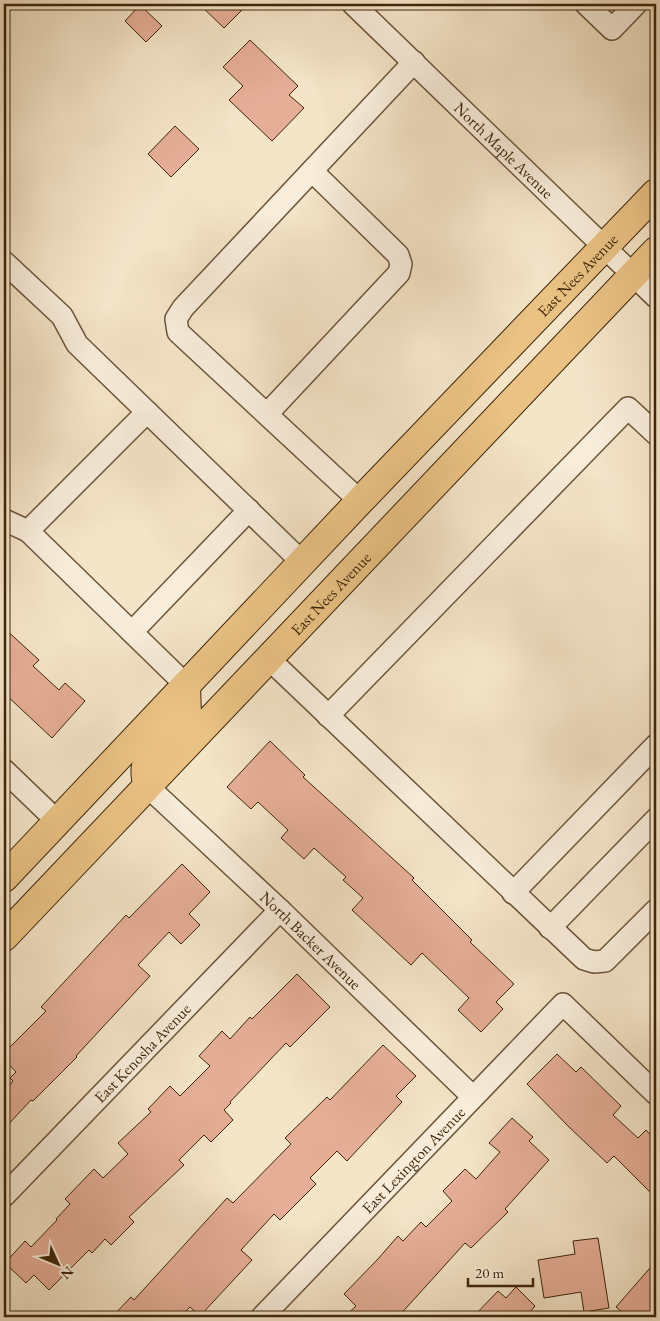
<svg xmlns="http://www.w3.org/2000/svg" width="660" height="1321" font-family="'EB Garamond',serif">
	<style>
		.building { fill: #e6ae97; stroke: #3e2508 }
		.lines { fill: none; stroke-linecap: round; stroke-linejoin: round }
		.minor-casing { stroke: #6c5538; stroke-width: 24 }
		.major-casing { stroke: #3e2508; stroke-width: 30 }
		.minor { stroke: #f8eddb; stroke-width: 21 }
		.major { stroke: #eac284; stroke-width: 28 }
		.labels { text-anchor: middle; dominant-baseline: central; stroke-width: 4.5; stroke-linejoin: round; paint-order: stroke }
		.street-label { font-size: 16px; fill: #3e2508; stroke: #f8eddb }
	</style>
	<rect width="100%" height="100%" fill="#f4e4c8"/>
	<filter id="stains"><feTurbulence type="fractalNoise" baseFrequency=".004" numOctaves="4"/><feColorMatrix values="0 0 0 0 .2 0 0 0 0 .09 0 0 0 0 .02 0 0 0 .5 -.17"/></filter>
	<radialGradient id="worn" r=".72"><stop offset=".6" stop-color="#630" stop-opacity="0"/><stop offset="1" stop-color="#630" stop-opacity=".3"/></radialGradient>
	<!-- building -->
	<path class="building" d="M 199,4 L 248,4 L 224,28 Z
		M 140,5 L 162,26 L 146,42 L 125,21 Z
		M 250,40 L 298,86 L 289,95 L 304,108 L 272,141 L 229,100 L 243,86 L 223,67 Z
		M 175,126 L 199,149 L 171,177 L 148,154 Z
		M 4,628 L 39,660 L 33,666 L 59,690 L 65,683 L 85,701 L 52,738 L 4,693 Z
		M 270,741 L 305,775 L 303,777 L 414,878 L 412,880 L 472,940 L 470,942 L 514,984 L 496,1002 L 503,1009 L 481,1032 L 458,1010 L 469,998 L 422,953 L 411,965 L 352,910 L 363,898 L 343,880 L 346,877 L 314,848 L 304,859 L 281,838 L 288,830 L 258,802 L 251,809 L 227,787 Z
		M 182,864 L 210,892 L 189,914 L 200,925 L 181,944 L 169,932 L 138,965 L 150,976 L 76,1056 L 77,1057 L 33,1101 L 31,1100 L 4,1129 L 4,1092 L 13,1081 L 10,1078 L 16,1072 L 4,1059 L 4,1053 L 46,1011 L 41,1007 L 126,915 L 129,918 Z
		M 297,974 L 330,1007 L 290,1047 L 286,1043 L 230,1102 L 231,1103 L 224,1110 L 233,1120 L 211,1142 L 204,1135 L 179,1160 L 184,1165 L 129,1217 L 134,1222 L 111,1245 L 105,1239 L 92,1253 L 89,1250 L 49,1290 L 34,1275 L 26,1283 L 5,1263 L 25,1241 L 31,1247 L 57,1220 L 56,1219 L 70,1204 L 65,1199 L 94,1169 L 103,1178 L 128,1154 L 118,1143 L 151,1112 L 148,1109 L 170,1086 L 180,1096 L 210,1066 L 199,1056 L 222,1031 L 230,1039 L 250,1017 L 252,1019 Z
		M 383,1045 L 416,1076 L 396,1096 L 402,1102 L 347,1161 L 337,1151 L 310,1178 L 316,1184 L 280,1220 L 274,1214 L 241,1250 L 252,1260 L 200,1316 L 190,1307 L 180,1317 L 112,1317 L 131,1297 L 134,1300 L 227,1198 L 233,1203 L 291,1144 L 285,1138 L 327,1097 L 330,1100 Z
		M 557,1054 L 576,1072 L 581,1067 L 621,1106 L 613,1115 L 638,1138 L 646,1130 L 656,1141 L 656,1198 L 614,1156 L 607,1163 L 569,1127 L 527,1084 Z
		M 512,1118 L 533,1137 L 529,1141 L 549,1160 L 505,1209 L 508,1212 L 471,1248 L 465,1243 L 398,1317 L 344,1317 L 356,1306 L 344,1294 L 377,1260 L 398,1236 L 403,1241 L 421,1222 L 426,1227 L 452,1201 L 443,1191 L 465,1169 L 476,1179 L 500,1152 L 489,1143 Z
		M 598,1238 L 609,1308 L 584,1312 L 581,1292 L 544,1298 L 538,1260 L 575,1254 L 573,1241 Z
		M 656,1261 L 656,1317 L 628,1317 L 616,1307 Z
		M 516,1287 L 535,1306 L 526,1317 L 473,1317 L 498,1291 L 506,1298 Z"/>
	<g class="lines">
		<defs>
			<g id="minor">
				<path id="s1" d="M 353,4 L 656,297"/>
				<path d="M 586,4 L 612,29 L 636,4"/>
				<path d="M 4,262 L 62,316 L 77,344 L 303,563"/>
				<path d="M 147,412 L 28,531 L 186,685"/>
				<path d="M 267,414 L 399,273 L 401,264 L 398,255 L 312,171"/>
				<path d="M 360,501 L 178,332 L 176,319 L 183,308 L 414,62"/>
				<path d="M 4,520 L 28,531"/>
				<path d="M 132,632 L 249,510"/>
				<path d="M 269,659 L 584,959 L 594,962 L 605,961 L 656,910"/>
				<path d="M 328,716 L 628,408 L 656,434"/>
				<path d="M 4,770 L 58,822"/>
				<path id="s2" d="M 147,786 L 280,910 L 473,1097"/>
				<path d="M 513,893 L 656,745"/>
				<path d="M 550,928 L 656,819"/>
				<path id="s3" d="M 4,1196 L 280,910"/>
				<path id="s4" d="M 262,1317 L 563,1004 L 656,1094"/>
			</g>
			<g id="major">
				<path d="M 147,786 C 146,778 144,770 147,762 C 151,749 177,726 187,714 L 186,685"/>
				<path id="s5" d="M 4,878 L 360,501 L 656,193"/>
				<path id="s6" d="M 4,937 L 656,251"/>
			</g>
		</defs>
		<!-- minor casing -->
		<use href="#minor" class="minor-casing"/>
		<!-- major casing -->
		<use href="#major" class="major-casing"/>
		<!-- minor -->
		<use href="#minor" class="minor"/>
		<!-- major -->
		<use href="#major" class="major"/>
	</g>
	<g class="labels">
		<!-- street labels -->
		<g class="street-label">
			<text stroke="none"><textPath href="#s1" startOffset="210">North Maple Avenue</textPath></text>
			<text stroke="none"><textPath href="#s5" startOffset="832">East Nees Avenue</textPath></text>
			<text stroke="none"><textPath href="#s6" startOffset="474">East Nees Avenue</textPath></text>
			<text stroke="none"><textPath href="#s2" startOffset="225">North Backer Avenue</textPath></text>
			<text stroke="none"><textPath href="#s3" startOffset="199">East Kenosha Avenue</textPath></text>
			<text stroke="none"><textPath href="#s4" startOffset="218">East Lexington Avenue</textPath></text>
		</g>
	</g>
	<!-- margin -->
	<rect width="660" height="1321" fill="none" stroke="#f4e4c8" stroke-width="20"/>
	<rect x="5" y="5" width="650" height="1311" fill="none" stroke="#3e2508" stroke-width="2.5"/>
	<rect x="10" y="10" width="640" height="1301" fill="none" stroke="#3e2508"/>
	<!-- north arrow -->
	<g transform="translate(58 1264) rotate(134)" stroke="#f8eddb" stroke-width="4" paint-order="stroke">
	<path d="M0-4L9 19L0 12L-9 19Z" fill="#3e2508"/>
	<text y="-8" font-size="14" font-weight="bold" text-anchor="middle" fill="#3e2508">N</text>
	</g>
	<!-- scale -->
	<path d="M468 1278v8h65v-8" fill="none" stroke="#3e2508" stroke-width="2.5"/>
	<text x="475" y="1278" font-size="15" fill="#3e2508" stroke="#f8eddb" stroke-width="4" paint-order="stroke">20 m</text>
	<rect width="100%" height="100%" filter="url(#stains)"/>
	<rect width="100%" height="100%" fill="url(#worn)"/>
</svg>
